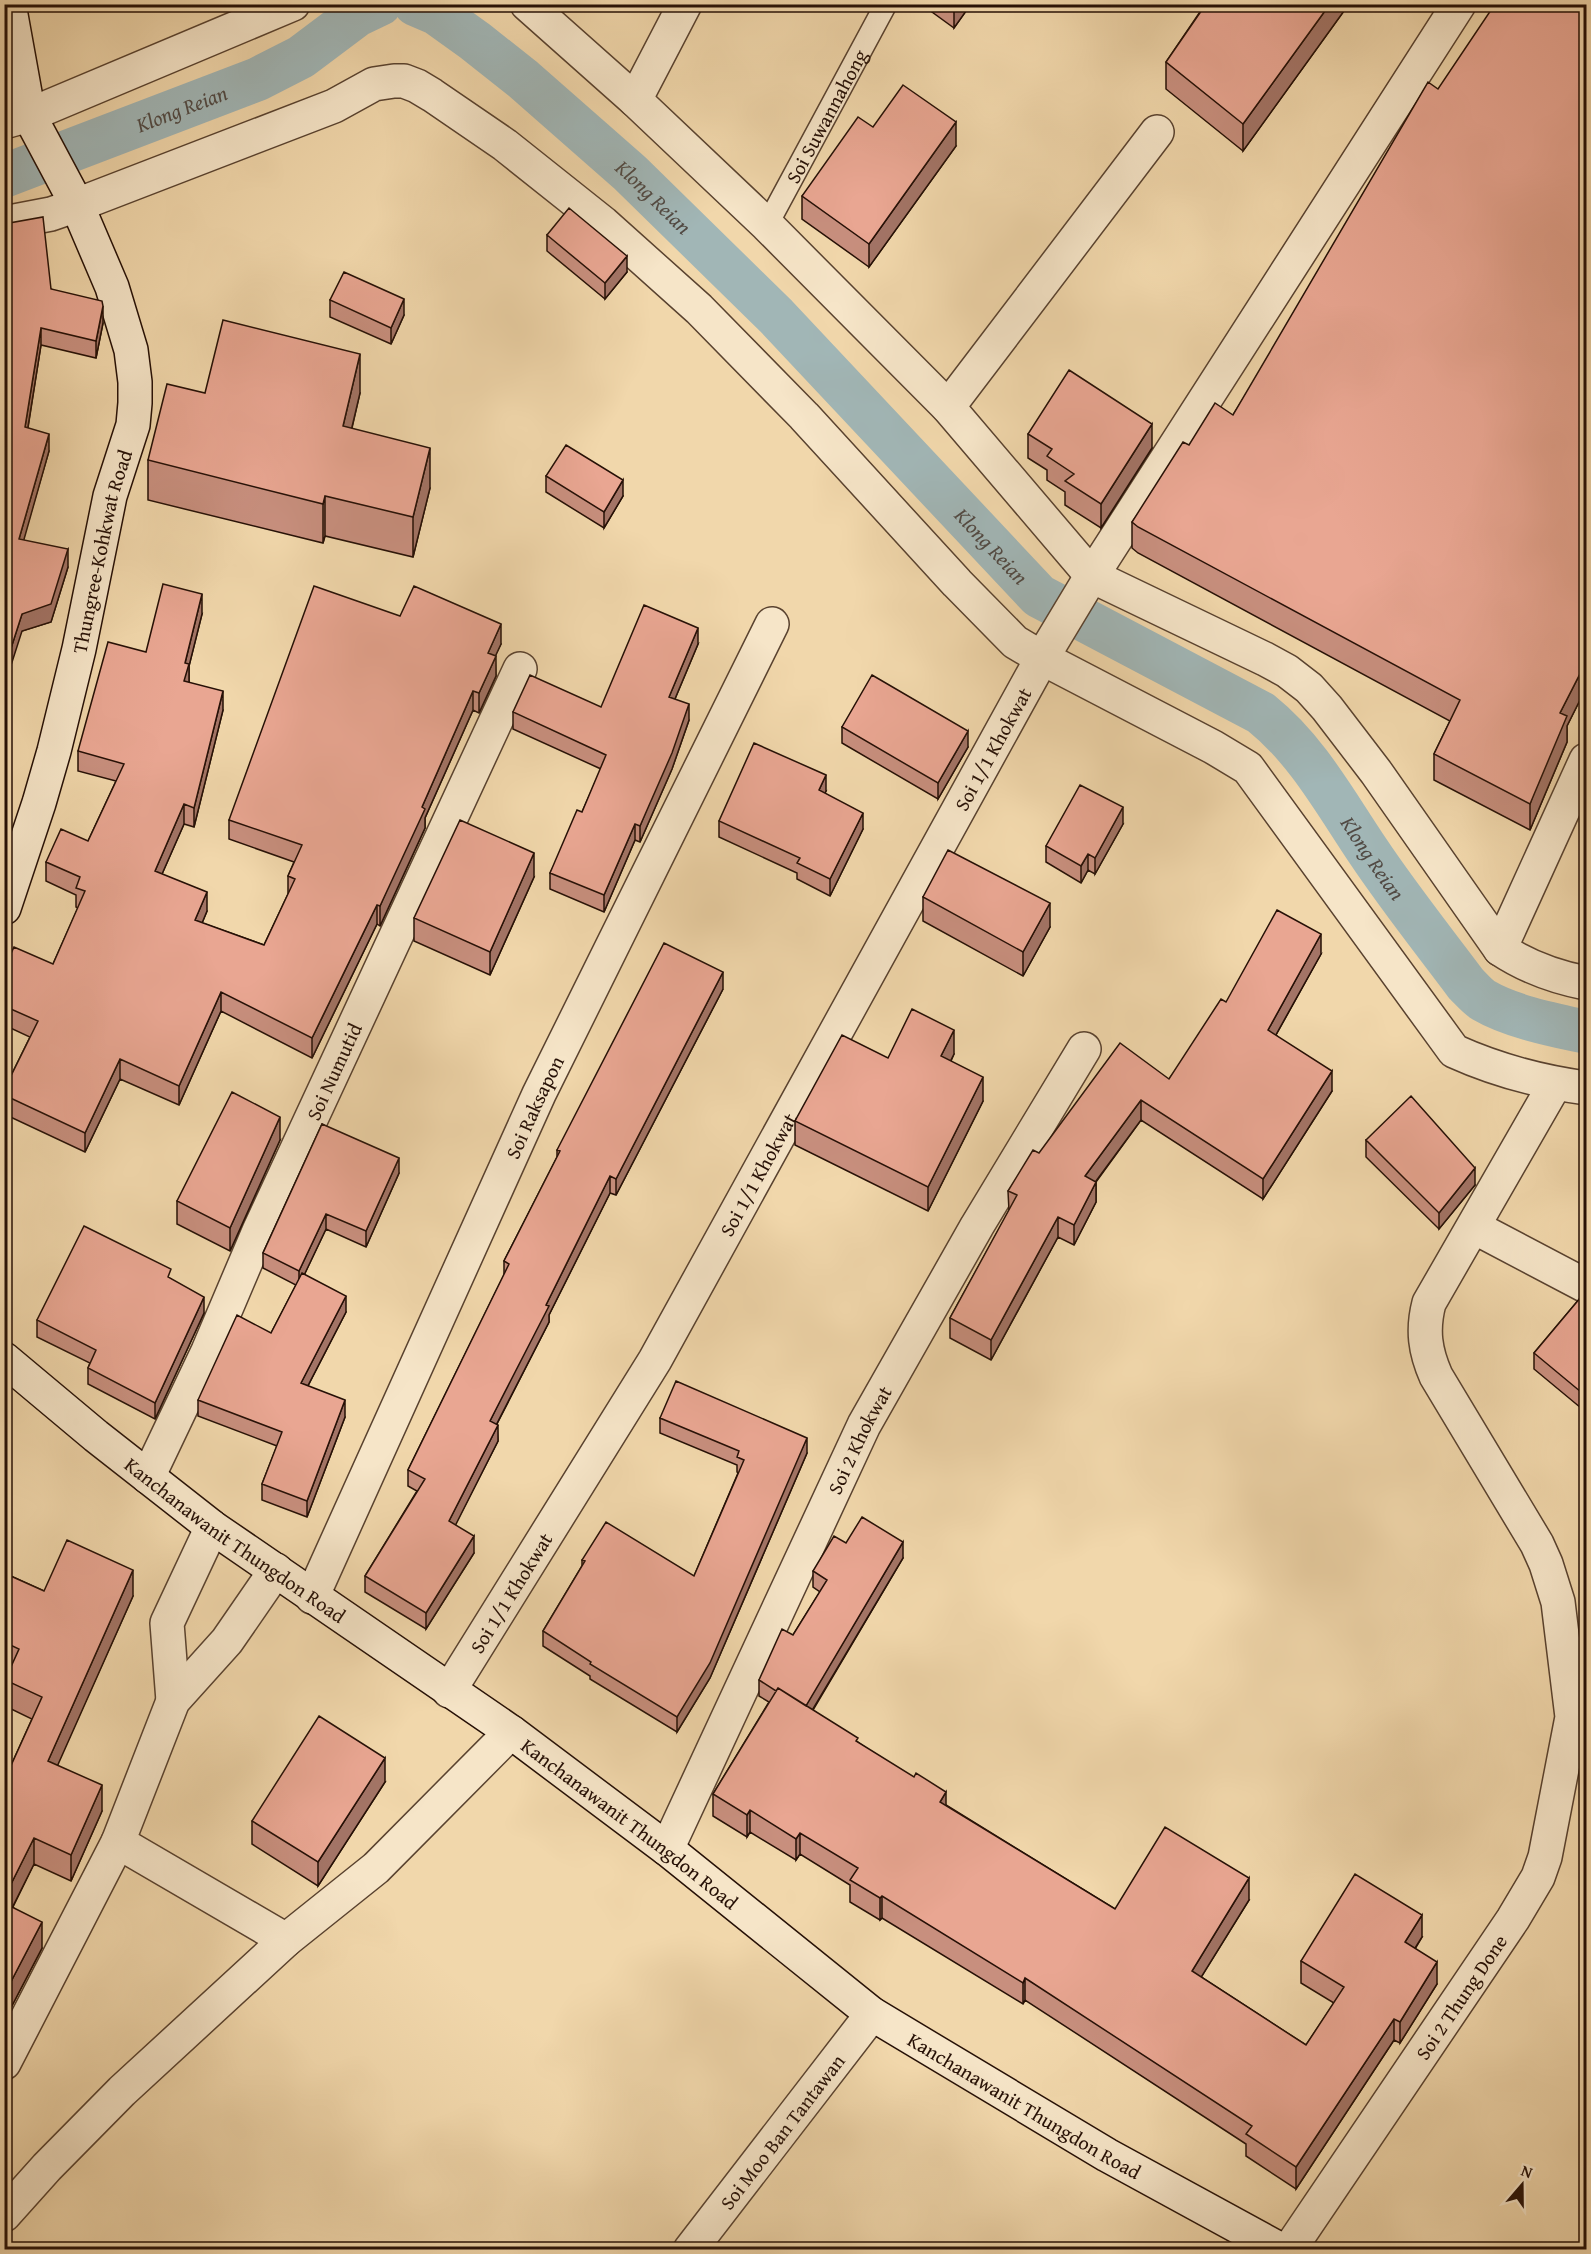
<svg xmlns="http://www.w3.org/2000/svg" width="1591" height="2254" font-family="'Gentium Book Plus',serif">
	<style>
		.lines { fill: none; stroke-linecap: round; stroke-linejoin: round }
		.canal { stroke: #a1b6b6; stroke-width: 44 }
		.lane-casing { stroke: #59422f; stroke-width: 24 }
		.street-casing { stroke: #59422f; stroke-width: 36 }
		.secondary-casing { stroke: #261006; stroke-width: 36 }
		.lane { stroke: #f6e5c8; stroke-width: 21 }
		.street { stroke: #f6e5c8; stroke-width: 33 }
		.secondary { stroke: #f6e5c8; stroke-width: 33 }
		.wall { fill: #c88f7e; stroke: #261006; stroke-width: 1.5 }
		.shaded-wall { fill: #a37466; stroke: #261006; stroke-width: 1.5 }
		.building { fill: #e9a692; stroke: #261006; stroke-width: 1.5 }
		.labels { text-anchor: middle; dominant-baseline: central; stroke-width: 5; stroke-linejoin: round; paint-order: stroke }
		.street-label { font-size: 20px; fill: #261006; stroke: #f6e5c8 }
		.water-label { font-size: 21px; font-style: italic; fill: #514a44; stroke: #f6e5c8 }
	</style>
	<rect width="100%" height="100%" fill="#f1d7ab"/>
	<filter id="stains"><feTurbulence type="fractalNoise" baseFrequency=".00333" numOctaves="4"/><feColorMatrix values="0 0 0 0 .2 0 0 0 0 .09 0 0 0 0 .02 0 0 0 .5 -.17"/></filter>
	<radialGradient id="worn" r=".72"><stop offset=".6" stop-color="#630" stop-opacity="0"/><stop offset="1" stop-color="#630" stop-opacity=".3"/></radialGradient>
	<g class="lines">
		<!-- canal -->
		<g class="canal">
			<path id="s1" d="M 415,4 L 436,13 L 475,41 L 523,79 L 630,173 L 776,316 L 1039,596 L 1261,713 C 1307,750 1335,802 1368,851 C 1398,896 1433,940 1466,984 C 1471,989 1477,996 1483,1000 C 1512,1017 1554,1025 1586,1032"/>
			<path id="s2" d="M 4,176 L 258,79 L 301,57 L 357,15 L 380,4"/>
		</g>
		<defs>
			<g id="lane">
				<path id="s3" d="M 767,225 L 886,4"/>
			</g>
			<g id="street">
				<path d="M 527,4 L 635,100 L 767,225 L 948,407 L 1092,576 L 1265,659 L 1287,671 L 1309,688 L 1327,708 L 1376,772 L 1500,949 C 1527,967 1555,977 1586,983"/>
				<path d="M 635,100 L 685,4"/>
				<path d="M 4,122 L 29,115 L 293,4"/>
				<path d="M 4,223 L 51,214 L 77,205 L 334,106 L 374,84 L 394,81 L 404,81 L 417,86 L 432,95 L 505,145 L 603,223 L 699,309 L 804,416 L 957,583 L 1015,642 L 1042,658 L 1213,747 L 1248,768 L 1454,1051 C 1496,1070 1542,1082 1586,1088"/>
				<path d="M 948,407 L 1157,132"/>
				<path d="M 1500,949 L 1586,760"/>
				<path d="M 1474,1227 L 1586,1286"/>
				<path id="s4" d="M 148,1477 L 208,1351 L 259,1231 L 520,669"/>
				<path d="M 276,1570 L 227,1641 L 173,1701 L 118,1842 L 286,1940"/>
				<path id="s5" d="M 312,1597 L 539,1094 L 772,624"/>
				<path id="s6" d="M 449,1691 L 655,1360 L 1042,658 L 1086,585 L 1459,4"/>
				<path d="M 173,1701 L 167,1623 L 212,1527"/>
				<path id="s7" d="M 667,1849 L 864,1425 L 977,1226 L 1084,1049"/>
				<path d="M 4,2063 L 118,1842"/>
				<path d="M 4,2215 L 47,2167 L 122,2091 L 286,1940 L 376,1868 L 511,1732"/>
				<path id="s8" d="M 690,2250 L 872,2014"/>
				<path id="s9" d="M 1289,2250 L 1513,1919 L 1538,1877 L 1545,1857 L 1572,1717 L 1558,1602 L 1546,1564 L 1537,1544 L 1436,1376 C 1425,1351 1422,1330 1429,1303 L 1555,1084"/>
			</g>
			<g id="secondary">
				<path id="s10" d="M 4,908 L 39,803 L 54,751 L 79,649 L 110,496 L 133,425 L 135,403 L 135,382 L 131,350 L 112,287 L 77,205 L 29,115 L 9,4"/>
				<path id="s11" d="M 4,1359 L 96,1436 L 212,1527 L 511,1732 L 667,1849 L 872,2014 L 1107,2155 L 1281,2250"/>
			</g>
		</defs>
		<!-- lane casing -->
		<use href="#lane" class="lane-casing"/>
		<!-- street casing -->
		<use href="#street" class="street-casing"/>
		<!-- secondary casing -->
		<use href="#secondary" class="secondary-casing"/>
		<!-- lane -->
		<use href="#lane" class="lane"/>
		<!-- street -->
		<use href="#street" class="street"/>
		<!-- secondary -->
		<use href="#secondary" class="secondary"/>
	</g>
	<!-- wall -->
	<path class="wall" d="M 921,4 L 971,4 L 954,28 Z
		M 1200,4 L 1349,4 L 1243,151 L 1166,89 L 1166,62 L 1204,6 Z
		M 1587,4 L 1587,686 L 1567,726 L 1567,742 L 1530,830 L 1434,780 L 1434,754 L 1450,721 L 1138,553 L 1132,548 L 1132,522 L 1189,445 L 1233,415 L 1438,89 Z
		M 873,127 L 956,146 L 869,267 L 802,219 L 802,196 Z
		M 4,224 L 51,289 L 103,323 L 96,358 L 41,345 L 28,428 L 49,451 L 23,540 L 68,567 L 51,622 L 22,631 Z
		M 547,235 L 627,272 L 605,299 L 547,251 Z
		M 330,300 L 404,315 L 391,344 L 330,317 Z
		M 205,393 L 360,393 L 352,428 L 430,488 L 413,557 L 325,536 L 323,543 L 148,500 L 148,460 Z
		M 1028,434 L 1152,448 L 1101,528 L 1065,505 L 1065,492 L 1047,480 L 1047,470 L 1028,458 Z
		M 546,476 L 623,496 L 604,528 L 546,492 Z
		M 202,614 L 189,666 L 189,682 L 223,710 L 194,827 L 184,824 L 162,874 L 207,911 L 202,923 L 264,945 L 288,894 L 288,876 L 294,862 L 229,839 L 229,820 L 400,616 L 501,644 L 495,656 L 496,676 L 479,713 L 473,710 L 425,818 L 425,828 L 380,926 L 377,924 L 312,1058 L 221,1011 L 179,1105 L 120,1079 L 85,1152 L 4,1114 L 4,1090 L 30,1037 L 4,1025 L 4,969 L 53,964 L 78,908 L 76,907 L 76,895 L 46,881 L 46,862 L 88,841 L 116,781 L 78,771 L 78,751 L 146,652 Z
		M 698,644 L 675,699 L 689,720 L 672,769 L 640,842 L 635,840 L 604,912 L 550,889 L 550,873 L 582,812 L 601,769 L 513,729 L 513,712 L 601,707 Z
		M 842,727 L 968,747 L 938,799 L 842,743 Z
		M 826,791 L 825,793 L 863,829 L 830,896 L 797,879 L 797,873 L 719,837 L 719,821 Z
		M 1123,824 L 1095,874 L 1088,870 L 1081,883 L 1046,862 L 1046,846 Z
		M 534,877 L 490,975 L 414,941 L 414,918 Z
		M 923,897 L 1050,927 L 1023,976 L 923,921 Z
		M 1321,954 L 1276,1035 L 1332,1091 L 1263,1199 L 1141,1120 L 1096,1182 L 1096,1202 L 1074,1245 L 1058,1237 L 991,1360 L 950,1338 L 950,1318 L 1009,1211 L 1008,1191 L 1039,1153 L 1169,1079 L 1226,1002 Z
		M 723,989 L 616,1195 L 610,1193 L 549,1315 L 549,1322 L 497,1424 L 498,1441 L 455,1525 L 474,1553 L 426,1629 L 365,1592 L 365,1576 L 417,1491 L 408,1486 L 408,1470 L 504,1275 L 504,1261 L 557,1157 L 557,1150 Z
		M 954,1054 L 951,1061 L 983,1101 L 928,1211 L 795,1145 L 795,1121 L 888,1058 Z
		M 322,1124 L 399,1173 L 366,1247 L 326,1229 L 304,1275 L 346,1312 L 308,1386 L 345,1417 L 307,1517 L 262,1500 L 262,1484 L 277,1446 L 198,1416 L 198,1400 L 271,1333 L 296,1285 L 263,1268 L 263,1253 Z
		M 280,1140 L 230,1251 L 177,1224 L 177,1201 Z
		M 1366,1140 L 1475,1185 L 1439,1229 L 1366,1157 Z
		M 171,1279 L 204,1313 L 155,1419 L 88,1384 L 88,1368 L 90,1363 L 37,1337 L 37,1320 Z
		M 1586,1291 L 1587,1413 L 1534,1369 L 1534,1353 Z
		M 660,1418 L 807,1453 L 710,1678 L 677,1732 L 590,1679 L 590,1676 L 543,1646 L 543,1631 L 582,1566 L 582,1560 L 694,1576 L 738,1473 L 737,1472 L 737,1465 L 660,1433 Z
		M 846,1543 L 903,1558 L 813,1710 L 946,1805 L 1115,1909 L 1249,1900 L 1201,1977 L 1306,2045 L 1334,2003 L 1301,1983 L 1301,1961 L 1422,1937 L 1415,1949 L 1437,1984 L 1400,2043 L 1394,2040 L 1296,2189 L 1246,2156 L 1246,2144 L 1025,2000 L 1023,2004 L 882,1918 L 880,1920 L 850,1902 L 850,1885 L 800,1854 L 796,1860 L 750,1832 L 747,1837 L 713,1816 L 713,1794 L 769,1702 L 759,1696 L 759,1680 L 793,1635 L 820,1592 L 813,1587 L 813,1571 Z
		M 4,1573 L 44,1591 L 133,1596 L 57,1765 L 102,1811 L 71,1881 L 34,1864 L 13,1907 L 42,1948 L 4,2021 L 4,1781 L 32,1719 L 5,1706 L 5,1680 L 9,1670 L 4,1668 Z
		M 385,1782 L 318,1886 L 252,1844 L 252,1821 Z"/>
	<!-- shaded-wall -->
	<path class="shaded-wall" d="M 960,4 L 971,4 L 954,28 L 954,12 Z
		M 1330,4 L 1349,4 L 1243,151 L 1243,124 Z
		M 956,122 L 956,146 L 869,267 L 869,244 Z
		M 627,256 L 627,272 L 605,299 L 605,283 Z
		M 404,299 L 404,315 L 391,344 L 391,328 Z
		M 103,306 L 103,323 L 96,358 L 96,341 Z
		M 41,328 L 41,345 L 25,445 L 25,427 Z
		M 360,354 L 360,393 L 343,465 L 343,426 Z
		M 1152,424 L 1152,448 L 1101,528 L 1101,504 Z
		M 49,434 L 49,451 L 19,557 L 19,539 Z
		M 430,448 L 430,488 L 413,557 L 413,517 Z
		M 623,480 L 623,496 L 604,528 L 604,512 Z
		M 325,496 L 325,536 L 323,543 L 323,504 Z
		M 68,549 L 68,567 L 51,622 L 22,631 L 4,687 L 4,670 L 22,614 Z
		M 202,594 L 202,614 L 189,666 L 189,684 L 184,681 L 185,663 Z
		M 501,624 L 501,644 L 488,672 L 488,653 Z
		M 698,628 L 698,644 L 669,713 L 669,697 Z
		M 496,656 L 496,676 L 479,713 L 479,693 Z
		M 1587,660 L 1587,686 L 1567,726 L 1567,742 L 1530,830 L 1530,804 L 1560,713 Z
		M 223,691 L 223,710 L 194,827 L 194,808 Z
		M 473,691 L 473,710 L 425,818 L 425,828 L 380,926 L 380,906 L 422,807 Z
		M 689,704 L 689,720 L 672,769 L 640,842 L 640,826 Z
		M 968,731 L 968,747 L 938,799 L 938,783 Z
		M 826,775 L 826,791 L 819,806 L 819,790 Z
		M 184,804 L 184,824 L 155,890 L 155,871 Z
		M 1123,807 L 1123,824 L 1095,874 L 1095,858 Z
		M 863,813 L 863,829 L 830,896 L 830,879 Z
		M 635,824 L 635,840 L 604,912 L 604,895 Z
		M 534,853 L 534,877 L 490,975 L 490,952 Z
		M 1088,854 L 1088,870 L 1081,883 L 1081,866 Z
		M 207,892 L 207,911 L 195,940 L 195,920 Z
		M 1050,903 L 1050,927 L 1023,976 L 1023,952 Z
		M 377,905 L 377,924 L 312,1058 L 312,1038 Z
		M 1321,934 L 1321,954 L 1268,1049 L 1268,1030 Z
		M 723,972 L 723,989 L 616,1195 L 616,1179 Z
		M 221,992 L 221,1011 L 179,1105 L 179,1086 Z
		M 954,1030 L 954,1054 L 941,1080 L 941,1056 Z
		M 120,1059 L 120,1079 L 85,1152 L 85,1133 Z
		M 1332,1071 L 1332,1091 L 1263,1199 L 1263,1179 Z
		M 983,1077 L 983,1101 L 928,1211 L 928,1187 Z
		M 1141,1100 L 1141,1120 L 1085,1196 L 1085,1176 Z
		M 280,1117 L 280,1140 L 230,1251 L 230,1228 Z
		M 399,1158 L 399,1173 L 366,1247 L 366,1231 Z
		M 1475,1168 L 1475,1185 L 1439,1229 L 1439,1213 Z
		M 610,1176 L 610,1193 L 549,1315 L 549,1322 L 490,1437 L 490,1421 L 546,1305 Z
		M 1096,1182 L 1096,1202 L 1074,1245 L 1074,1225 Z
		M 326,1214 L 326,1229 L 299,1286 L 299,1271 Z
		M 1058,1217 L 1058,1237 L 991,1360 L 991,1340 Z
		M 346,1296 L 346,1312 L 301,1399 L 301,1383 Z
		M 204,1297 L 204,1313 L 155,1419 L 155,1403 Z
		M 345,1400 L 345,1417 L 307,1517 L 307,1501 Z
		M 498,1425 L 498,1441 L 449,1538 L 449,1521 Z
		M 807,1438 L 807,1453 L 710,1678 L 677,1732 L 677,1717 Z
		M 474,1536 L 474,1553 L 426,1629 L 426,1613 Z
		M 903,1542 L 903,1558 L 804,1724 L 804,1708 Z
		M 133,1570 L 133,1596 L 48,1787 L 48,1761 Z
		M 385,1758 L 385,1782 L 318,1886 L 318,1862 Z
		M 102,1785 L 102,1811 L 71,1881 L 71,1855 Z
		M 946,1792 L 946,1813 L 940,1802 Z
		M 750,1810 L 750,1832 L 747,1837 L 747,1815 Z
		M 800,1833 L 800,1854 L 796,1860 L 796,1839 Z
		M 34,1838 L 34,1864 L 4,1924 L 4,1898 Z
		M 1249,1878 L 1249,1900 L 1192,1992 L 1192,1971 Z
		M 882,1896 L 882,1918 L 880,1920 L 880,1898 Z
		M 1422,1915 L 1422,1937 L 1405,1964 L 1405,1942 Z
		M 42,1922 L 42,1948 L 4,2021 L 4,1995 Z
		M 1437,1962 L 1437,1984 L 1400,2043 L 1400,2022 Z
		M 1025,1978 L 1025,2000 L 1023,2004 L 1023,1983 Z
		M 1394,2019 L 1394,2040 L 1296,2189 L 1296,2167 Z"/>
	<!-- building -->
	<path class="building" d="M 944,4 L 960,4 L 954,12 Z
		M 1206,4 L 1330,4 L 1243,124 L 1166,62 Z
		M 1495,4 L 1587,4 L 1587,660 L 1560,713 L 1567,716 L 1530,804 L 1434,754 L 1460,700 L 1138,527 L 1132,522 L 1183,442 L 1189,445 L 1215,403 L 1233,415 L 1428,82 L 1438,89 Z
		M 903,85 L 956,122 L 869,244 L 802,196 L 858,117 L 873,127 Z
		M 569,208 L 627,256 L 605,283 L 547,235 Z
		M 43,217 L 51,289 L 102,301 L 103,306 L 96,341 L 41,328 L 25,427 L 49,434 L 19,539 L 68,549 L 51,604 L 22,614 L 4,670 L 4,224 Z
		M 344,272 L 404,299 L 391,328 L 330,300 Z
		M 223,320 L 360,354 L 343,426 L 430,448 L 413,517 L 325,496 L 323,504 L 148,460 L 167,384 L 205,393 Z
		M 1069,370 L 1152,424 L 1101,504 L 1065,481 L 1074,474 L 1047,456 L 1052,449 L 1028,434 Z
		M 566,445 L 623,480 L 604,512 L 546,476 Z
		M 163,584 L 202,594 L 185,663 L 189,664 L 184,681 L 223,691 L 194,808 L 184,804 L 155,871 L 207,892 L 195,920 L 264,945 L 295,879 L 288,876 L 302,845 L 229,820 L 314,586 L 400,616 L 414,586 L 501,624 L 488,653 L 496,656 L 479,693 L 473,691 L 422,807 L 425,809 L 380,906 L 377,905 L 312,1038 L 221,992 L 179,1086 L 120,1059 L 85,1133 L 4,1095 L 4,1090 L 38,1021 L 4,1006 L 4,969 L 14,947 L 53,964 L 85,891 L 76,888 L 80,877 L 46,862 L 61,829 L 88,841 L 124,764 L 78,751 L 108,642 L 146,652 Z
		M 644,605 L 698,628 L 669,697 L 689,704 L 672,753 L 640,826 L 635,824 L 604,895 L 550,873 L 577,810 L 582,812 L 606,755 L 513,712 L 530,675 L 601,707 Z
		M 872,675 L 968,731 L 938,783 L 842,727 Z
		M 754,743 L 826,775 L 819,790 L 863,813 L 830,879 L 797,863 L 800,858 L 719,821 Z
		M 1080,785 L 1123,807 L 1095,858 L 1088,854 L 1081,866 L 1046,846 Z
		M 460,820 L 534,853 L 490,952 L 414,918 Z
		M 948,850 L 1050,903 L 1023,952 L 923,897 Z
		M 1277,910 L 1321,934 L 1268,1030 L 1332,1071 L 1263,1179 L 1141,1100 L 1085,1176 L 1096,1182 L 1074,1225 L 1058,1217 L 991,1340 L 950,1318 L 1017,1195 L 1008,1191 L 1033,1150 L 1039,1153 L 1120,1043 L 1169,1079 L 1221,999 L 1226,1002 Z
		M 664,943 L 723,972 L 616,1179 L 610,1176 L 546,1305 L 549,1306 L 490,1421 L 498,1425 L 449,1521 L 474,1536 L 426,1613 L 365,1576 L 425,1479 L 408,1470 L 509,1264 L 504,1261 L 560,1151 L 557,1150 Z
		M 912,1009 L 954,1030 L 941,1056 L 983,1077 L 928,1187 L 795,1121 L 842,1035 L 888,1058 Z
		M 232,1092 L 280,1117 L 230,1228 L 177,1201 Z
		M 1411,1096 L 1475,1168 L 1439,1213 L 1366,1140 Z
		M 322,1124 L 399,1158 L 366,1231 L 326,1214 L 299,1271 L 263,1253 Z
		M 84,1226 L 171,1269 L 168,1277 L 204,1297 L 155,1403 L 88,1368 L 96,1350 L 37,1320 Z
		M 302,1273 L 346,1296 L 301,1383 L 345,1400 L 307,1501 L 262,1484 L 282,1432 L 198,1400 L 237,1315 L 271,1333 Z
		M 1586,1291 L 1587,1291 L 1587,1397 L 1534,1353 Z
		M 676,1381 L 807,1438 L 710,1663 L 677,1717 L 590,1664 L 591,1662 L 543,1631 L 585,1561 L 582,1560 L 606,1522 L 694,1576 L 744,1460 L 737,1457 L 739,1451 L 660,1418 Z
		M 862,1517 L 903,1542 L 806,1706 L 778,1688 L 776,1691 L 759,1680 L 782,1629 L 793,1635 L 827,1580 L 813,1571 L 834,1536 L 846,1543 Z
		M 67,1540 L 133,1570 L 48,1761 L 102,1785 L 71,1855 L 34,1838 L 4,1898 L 4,1781 L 42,1697 L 5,1680 L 19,1649 L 4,1642 L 4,1573 L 44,1591 Z
		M 778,1688 L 858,1738 L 856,1741 L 914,1777 L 916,1773 L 946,1792 L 940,1802 L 1115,1909 L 1165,1827 L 1249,1878 L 1192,1971 L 1306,2045 L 1344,1987 L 1301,1961 L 1355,1874 L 1422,1915 L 1405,1942 L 1437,1962 L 1400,2022 L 1394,2019 L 1296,2167 L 1246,2134 L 1252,2126 L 1025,1978 L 1023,1983 L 882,1896 L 880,1898 L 850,1880 L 858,1868 L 800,1833 L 796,1839 L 750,1810 L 747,1815 L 713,1794 Z
		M 319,1716 L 385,1758 L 318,1862 L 252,1821 Z
		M 4,1903 L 42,1922 L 4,1995 Z"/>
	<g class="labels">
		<!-- street labels -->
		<g class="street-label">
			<text stroke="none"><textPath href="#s3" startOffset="124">Soi Suwannahong</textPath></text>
			<text stroke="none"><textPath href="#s10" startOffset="370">Thungree-Kohkwat Road</textPath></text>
			<text stroke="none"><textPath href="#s6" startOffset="1088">Soi 1/1 Khokwat</textPath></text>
			<text stroke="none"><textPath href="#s4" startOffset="446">Soi Numutid</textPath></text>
			<text stroke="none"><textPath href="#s5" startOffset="538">Soi Raksapon</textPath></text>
			<text stroke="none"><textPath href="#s6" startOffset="602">Soi 1/1 Khokwat</textPath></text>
			<text stroke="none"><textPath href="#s7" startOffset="452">Soi 2 Khokwat</textPath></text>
			<text stroke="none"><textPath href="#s11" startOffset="294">Kanchanawanit Thungdon Road</textPath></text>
			<text stroke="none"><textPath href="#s6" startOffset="116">Soi 1/1 Khokwat</textPath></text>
			<text stroke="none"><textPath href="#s11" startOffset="780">Kanchanawanit Thungdon Road</textPath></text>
			<text stroke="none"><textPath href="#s9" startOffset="306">Soi 2 Thung Done</textPath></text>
			<text stroke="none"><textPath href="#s11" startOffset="1266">Kanchanawanit Thungdon Road</textPath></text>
			<text stroke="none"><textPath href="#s8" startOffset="150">Soi Moo Ban Tantawan</textPath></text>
		</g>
		<!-- water labels -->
		<g class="water-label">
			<text stroke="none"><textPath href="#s2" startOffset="190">Klong Reian</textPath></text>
			<text stroke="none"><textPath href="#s1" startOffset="308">Klong Reian</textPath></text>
			<text stroke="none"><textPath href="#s1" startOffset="794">Klong Reian</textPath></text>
			<text stroke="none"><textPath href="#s1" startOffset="1298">Klong Reian</textPath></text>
		</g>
	</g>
	<!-- margin -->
	<rect width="1591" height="2254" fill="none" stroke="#f1d7ab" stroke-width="24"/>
	<rect x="6" y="6" width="1579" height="2242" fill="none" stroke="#261006" stroke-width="3"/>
	<rect x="12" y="12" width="1567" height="2230" fill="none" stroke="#261006" stroke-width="1.5"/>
	<!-- north arrow -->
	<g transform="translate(1522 2185) rotate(20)" stroke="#f6e5c8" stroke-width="4.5" paint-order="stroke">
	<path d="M0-4.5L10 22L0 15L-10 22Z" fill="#261006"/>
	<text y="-9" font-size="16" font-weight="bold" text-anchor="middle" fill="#261006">N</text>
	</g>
	<rect width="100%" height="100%" filter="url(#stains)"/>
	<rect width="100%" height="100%" fill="url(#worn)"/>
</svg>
